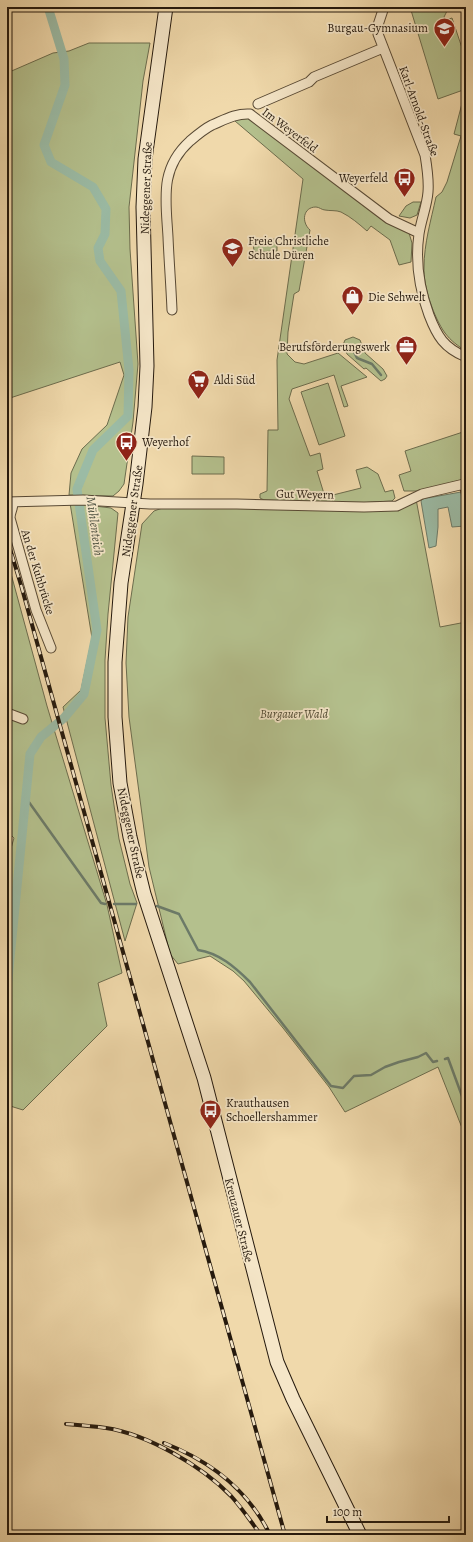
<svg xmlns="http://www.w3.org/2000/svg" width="473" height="1542" font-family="Alegreya,serif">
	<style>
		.green { fill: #b4c08d; stroke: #6c6c4d }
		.water { fill: #9bbba5; stroke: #6c7a68 }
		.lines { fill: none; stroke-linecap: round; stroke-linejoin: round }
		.stream { stroke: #6c7a68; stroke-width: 2.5 }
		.canal { stroke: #9bbba5; stroke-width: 9 }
		.minor-casing { stroke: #584934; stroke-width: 11 }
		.secondary-casing { stroke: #25190d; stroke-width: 15 }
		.minor { stroke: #f5e6c8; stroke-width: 9 }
		.secondary { stroke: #f5e6c8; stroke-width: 13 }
		.rail-casing { stroke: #25190d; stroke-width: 4 }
		.rail { stroke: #f5e6c8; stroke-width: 2.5; stroke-dasharray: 8; stroke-linecap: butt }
		.labels { text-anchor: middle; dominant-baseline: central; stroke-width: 3.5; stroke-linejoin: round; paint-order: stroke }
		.poi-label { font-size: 12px; fill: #25190d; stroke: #f5e6c8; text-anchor: start }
		.street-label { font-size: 12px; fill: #25190d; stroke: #f5e6c8 }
		.park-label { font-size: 12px; font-style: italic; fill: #504b33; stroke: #f5e6c8 }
		.water-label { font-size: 13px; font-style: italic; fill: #4e5242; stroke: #f5e6c8 }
	</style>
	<rect width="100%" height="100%" fill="#f0d9ab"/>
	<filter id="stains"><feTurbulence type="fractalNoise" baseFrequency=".005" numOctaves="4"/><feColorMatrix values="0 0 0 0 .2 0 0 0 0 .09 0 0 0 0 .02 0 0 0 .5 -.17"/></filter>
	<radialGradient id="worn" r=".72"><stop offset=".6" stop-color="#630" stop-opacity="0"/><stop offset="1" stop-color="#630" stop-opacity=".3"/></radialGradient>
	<!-- green -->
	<path class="green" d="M 410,7 L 449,7 L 444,17 L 446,20 L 452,18 L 466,60 L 466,89 L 438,99 Z
		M 89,43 L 150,43 L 143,81 L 129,207 L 130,249 L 138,364 L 133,422 L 124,484 L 119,491 L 113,496 L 69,495 L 71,473 L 82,449 L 107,425 L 124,375 L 120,362 L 7,399 L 7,73 L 53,53 L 69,51 Z
		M 465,92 L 466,93 L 466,351 C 458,346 451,341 445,333 C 434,318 423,286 424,267 C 424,244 431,220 436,197 L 442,192 L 447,182 L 461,136 L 454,134 Z
		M 246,116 L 387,222 L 409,233 L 412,243 L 411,262 L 399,265 L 390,240 L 371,226 L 367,231 C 359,224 351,217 341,212 C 336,210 330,211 325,210 C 322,210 319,207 316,207 C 303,207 301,222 310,230 L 299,291 L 294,294 L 288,332 L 287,354 L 295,362 L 304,364 L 338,353 L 367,377 L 341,386 L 348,406 L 344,407 L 334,375 L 292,389 L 289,399 L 310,456 L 320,453 L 323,469 L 317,471 L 325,497 L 361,488 L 356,470 L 367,467 L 378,474 L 385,492 L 393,490 L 395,498 L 392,501 L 358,503 L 264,500 L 260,498 L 260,494 L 267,491 L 268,430 L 278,430 L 277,360 L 303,179 L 235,121 Z
		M 413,202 L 421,202 L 417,215 L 410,218 L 399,216 L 406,206 Z
		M 277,239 L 277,251 L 254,252 L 253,240 Z
		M 353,337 L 360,340 L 365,353 L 383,369 L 387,376 L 385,379 L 381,381 L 366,368 L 364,369 L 347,354 L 343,345 L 345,340 Z
		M 328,383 L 345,436 L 319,445 L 301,392 Z
		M 466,431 L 466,480 L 418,491 L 404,491 L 399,475 L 411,471 L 405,451 Z
		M 192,456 L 224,457 L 224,474 L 192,474 Z
		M 416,499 L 440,627 L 466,622 L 466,1138 L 438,1067 L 345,1112 L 329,1087 L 283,1028 L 244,981 L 233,971 L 210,956 L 178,964 L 170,954 L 149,867 L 129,717 L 126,663 L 128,617 L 142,524 L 154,511 L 168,506 L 359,510 Z
		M 70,503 L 111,508 L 118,513 L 108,614 L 105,660 L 105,718 L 111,785 L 119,839 L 130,884 L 137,903 L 125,941 L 63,707 L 81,690 L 92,638 Z
		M 7,559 L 47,706 L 107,905 L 122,973 L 98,983 L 107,1026 L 23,1110 L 7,1105 L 7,862 L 14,838 L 7,831 Z"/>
	<!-- water -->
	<path class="water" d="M 461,492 L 465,526 L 452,527 L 448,507 L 438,509 L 438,527 L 436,546 L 429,548 L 421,501 L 422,499 Z"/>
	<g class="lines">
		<!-- stream -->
		<path class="stream" d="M 352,348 L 357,358 L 372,364 L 381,375
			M 26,798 L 101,903 L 105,904
			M 114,904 L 136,904
			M 157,906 L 179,914 L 198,950 C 219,953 235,967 250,982 L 331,1086 L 343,1088 L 354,1076 L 371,1075 L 385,1067 L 399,1062 L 418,1057 L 426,1053 L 433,1062 L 437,1061
			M 445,1059 L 448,1058 L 466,1107"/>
		<!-- canal -->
		<path class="canal" d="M 7,989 L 30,754 L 41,737 L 64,718 L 84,694 L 97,630 L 77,489 L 93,450 L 128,416 L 129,370 L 121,291 L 100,261 L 98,248 L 105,234 L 106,209 L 93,187 L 51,162 L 44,145 L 65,85 L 64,59 L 48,7"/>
		<defs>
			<path id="minor" d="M 384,7 L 378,25 L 378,34 L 425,155 C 427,167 429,180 428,192 C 427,206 421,220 419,234 C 415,262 419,288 429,315 C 437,336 444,348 466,357
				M 258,104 L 309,82 L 314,77 L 383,48
				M 172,310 C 171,286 169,261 168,237 C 166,200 159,169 190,141 C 197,135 204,129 212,125 C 224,120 236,113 250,114 L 389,219 L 419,233
				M 7,502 L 83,500 L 150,504 L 237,504 L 364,507 L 397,506 L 422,494 L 464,484 L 466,492
				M 13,503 C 13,509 10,512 10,518 L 36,610 L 51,648
				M 7,713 L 23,719"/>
			<path id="secondary" d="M 166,7 L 145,159 L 143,207 L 147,366 L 145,407 L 136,484 L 121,583 L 115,662 L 115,717 L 120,783 L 130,837 L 144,894 L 204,1078 L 277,1362 L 293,1399 L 360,1535"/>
		</defs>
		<!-- minor casing -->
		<use href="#minor" class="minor-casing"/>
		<!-- secondary casing -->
		<use href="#secondary" class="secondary-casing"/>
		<!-- minor -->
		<use href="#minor" class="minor"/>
		<!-- secondary -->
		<use href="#secondary" class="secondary"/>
		<defs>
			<path id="rail" d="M 7,539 L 21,585 L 285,1535
				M 66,1424 C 79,1425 93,1426 106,1428 C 147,1434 202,1466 231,1496 C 242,1508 251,1522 261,1535
				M 164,1443 C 210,1461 248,1489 270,1535"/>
		</defs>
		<!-- rail casing -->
		<use href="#rail" class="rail-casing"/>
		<!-- rail -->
		<use href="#rail" class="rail"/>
	</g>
	<!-- icons -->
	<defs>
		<symbol id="school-pin" viewBox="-11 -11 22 30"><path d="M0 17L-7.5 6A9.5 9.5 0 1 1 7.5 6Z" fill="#8f2418" stroke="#f5e6c8"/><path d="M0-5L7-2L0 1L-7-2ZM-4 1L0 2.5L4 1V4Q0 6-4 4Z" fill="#fff"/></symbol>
		<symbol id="bus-pin" viewBox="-11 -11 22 30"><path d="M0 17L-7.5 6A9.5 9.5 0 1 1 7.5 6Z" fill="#8f2418" stroke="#f5e6c8"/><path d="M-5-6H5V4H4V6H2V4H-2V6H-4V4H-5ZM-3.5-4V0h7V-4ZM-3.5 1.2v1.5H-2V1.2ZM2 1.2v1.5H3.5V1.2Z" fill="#fff"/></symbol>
		<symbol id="shop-pin" viewBox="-11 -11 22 30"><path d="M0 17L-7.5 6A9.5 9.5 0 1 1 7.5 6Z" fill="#8f2418" stroke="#f5e6c8"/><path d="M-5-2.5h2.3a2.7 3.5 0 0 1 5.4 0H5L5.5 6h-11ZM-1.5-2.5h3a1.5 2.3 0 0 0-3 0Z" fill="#fff"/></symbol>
		<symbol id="office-pin" viewBox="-11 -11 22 30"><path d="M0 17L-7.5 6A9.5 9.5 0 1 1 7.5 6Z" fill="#8f2418" stroke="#f5e6c8"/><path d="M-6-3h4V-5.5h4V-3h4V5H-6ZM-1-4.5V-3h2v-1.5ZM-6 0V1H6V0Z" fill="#fff"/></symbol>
		<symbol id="supermarket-pin" viewBox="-11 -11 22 30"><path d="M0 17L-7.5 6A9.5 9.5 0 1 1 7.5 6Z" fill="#8f2418" stroke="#f5e6c8"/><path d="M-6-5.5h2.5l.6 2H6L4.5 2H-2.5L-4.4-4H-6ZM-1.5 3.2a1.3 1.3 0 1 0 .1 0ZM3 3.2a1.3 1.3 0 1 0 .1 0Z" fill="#fff"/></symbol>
	</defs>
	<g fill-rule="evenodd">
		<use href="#school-pin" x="432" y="16" width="25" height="34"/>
		<use href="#bus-pin" x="392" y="166" width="25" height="34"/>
		<use href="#school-pin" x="220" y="236" width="25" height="34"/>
		<use href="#shop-pin" x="340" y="284" width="25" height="34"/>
		<use href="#office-pin" x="394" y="334" width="25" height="34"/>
		<use href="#supermarket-pin" x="186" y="368" width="25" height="34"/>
		<use href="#bus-pin" x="114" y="430" width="25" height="34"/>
		<use href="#bus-pin" x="198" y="1098" width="25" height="34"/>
	</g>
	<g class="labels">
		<!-- poi labels -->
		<g class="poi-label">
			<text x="428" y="28" text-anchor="end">Burgau-Gymnasium</text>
			<text x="388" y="178" text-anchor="end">Weyerfeld</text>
			<text x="248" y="241">Freie Christliche<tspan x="248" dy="14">Schule Düren</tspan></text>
			<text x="368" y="297">Die Sehwelt</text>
			<text x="390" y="347" text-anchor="end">Berufsförderungswerk</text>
			<text x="214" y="380">Aldi Süd</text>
			<text x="142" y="442">Weyerhof</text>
			<text x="226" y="1103">Krauthausen<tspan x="226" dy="14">Schoellershammer</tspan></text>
		</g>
		<!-- street labels -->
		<g class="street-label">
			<text transform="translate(419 111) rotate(70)">Karl-Arnold-Straße</text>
			<text transform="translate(290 130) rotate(37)">Im Weyerfeld</text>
			<text transform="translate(146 188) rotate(-88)">Nideggener Straße</text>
			<text transform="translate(305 494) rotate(1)">Gut Weyern</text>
			<text transform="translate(132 511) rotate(-82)">Nideggener Straße</text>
			<text transform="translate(38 572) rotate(73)">An der Kuhbrücke</text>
			<text transform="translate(131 833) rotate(78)">Nideggener Straße</text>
			<text transform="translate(239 1220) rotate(76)">Kreuzauer Straße</text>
		</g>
		<!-- park labels -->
		<g class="park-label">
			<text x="294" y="714">Burgauer Wald</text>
		</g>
		<!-- water labels -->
		<g class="water-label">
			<text transform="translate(95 526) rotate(82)">Mühlenteich</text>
		</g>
	</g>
	<!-- margin -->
	<rect width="473" height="1542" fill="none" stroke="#f0d9ab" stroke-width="24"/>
	<rect x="8" y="8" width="457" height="1526" fill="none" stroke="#25190d" stroke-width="2"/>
	<rect x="12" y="12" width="449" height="1518" fill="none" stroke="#25190d"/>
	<!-- scale -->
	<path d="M327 1516v6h122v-6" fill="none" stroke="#25190d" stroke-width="2"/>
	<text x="333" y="1516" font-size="12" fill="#25190d" stroke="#f5e6c8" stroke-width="3" paint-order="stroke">100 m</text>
	<rect width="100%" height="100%" filter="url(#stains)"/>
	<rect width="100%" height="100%" fill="url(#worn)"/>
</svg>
